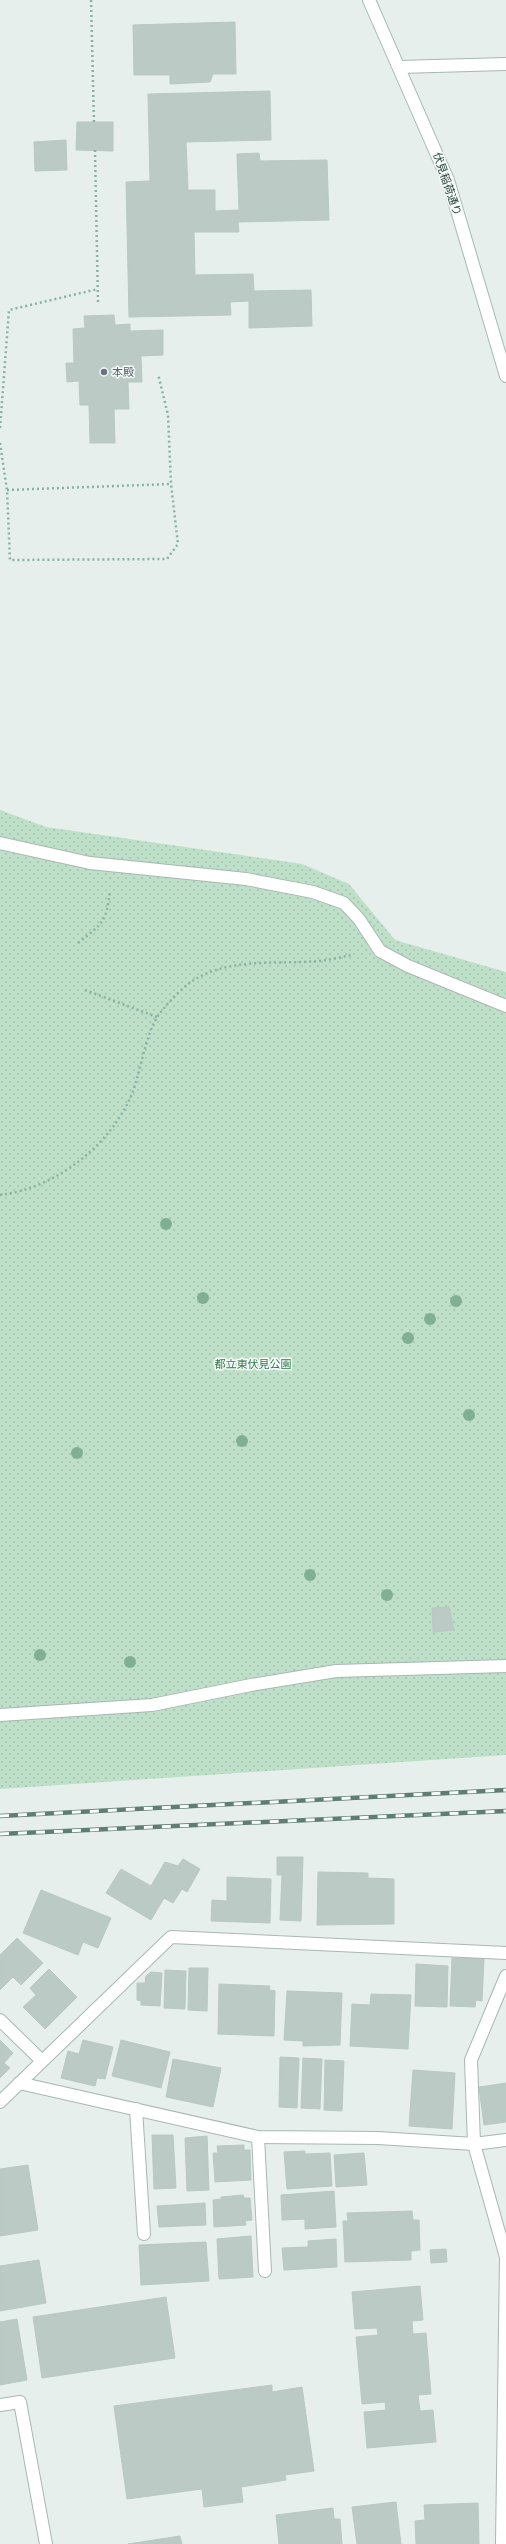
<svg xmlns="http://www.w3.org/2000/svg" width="506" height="2544" font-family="Raleway,'Noto Sans JP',sans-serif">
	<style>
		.grass { fill: url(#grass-dots) }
		.building { fill: #bbcac4; stroke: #b8c9c2 }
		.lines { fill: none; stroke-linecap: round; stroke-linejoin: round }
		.lane-casing { stroke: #a8b8b2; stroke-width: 14 }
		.street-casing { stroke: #a8b8b2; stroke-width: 14 }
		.secondary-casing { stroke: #a4bbb3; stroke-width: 14 }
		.path { stroke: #86b3a5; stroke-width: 2.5; stroke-dasharray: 2 3; stroke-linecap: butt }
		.lane { stroke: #fff; stroke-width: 12 }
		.street { stroke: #fff; stroke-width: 12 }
		.secondary { stroke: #fff; stroke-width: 12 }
		.rail-casing { stroke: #5f7d75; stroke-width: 4.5 }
		.rail { stroke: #f7fbf9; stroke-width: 3; stroke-dasharray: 9; stroke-linecap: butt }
		.tree { fill: #80af93 }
		.worship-dot { fill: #6b7280; stroke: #f7fbf9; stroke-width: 1.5 }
		.labels { text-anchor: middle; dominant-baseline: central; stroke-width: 3; stroke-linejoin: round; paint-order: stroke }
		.street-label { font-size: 11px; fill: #24423a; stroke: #f7fbf9 }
		.worship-label { font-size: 11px; fill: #5b616d; stroke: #f7fbf9; text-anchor: start }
		.park-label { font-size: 11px; fill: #2d7a4b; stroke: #f7fbf9 }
	</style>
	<defs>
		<pattern id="grass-dots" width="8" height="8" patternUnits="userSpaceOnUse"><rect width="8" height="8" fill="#bfe0c8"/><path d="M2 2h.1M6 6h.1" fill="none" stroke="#a4c1ad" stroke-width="1.8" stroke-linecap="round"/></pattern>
	</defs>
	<rect width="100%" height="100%" fill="#e6efeb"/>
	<!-- grass -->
	<path class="grass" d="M 0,810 L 46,827 L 302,864 L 349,884 L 395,940 L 506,972 L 506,1755 L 0,1789 Z"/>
	<!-- building -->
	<path class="building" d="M 235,22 L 236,74 L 213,74 L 210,82 L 170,84 L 170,75 L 134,75 L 133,25 Z
		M 270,91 L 271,140 L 186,142 L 188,190 L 215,190 L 215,211 L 239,210 L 237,154 L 259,153 L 260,161 L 327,160 L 329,220 L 238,222 L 239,232 L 194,232 L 195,275 L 253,274 L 254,291 L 311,290 L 312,326 L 249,328 L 249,301 L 230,302 L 231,315 L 129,317 L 126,182 L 150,181 L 148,94 Z
		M 77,122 L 113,122 L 113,151 L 76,150 Z
		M 66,140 L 67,170 L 35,171 L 34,142 Z
		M 114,315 L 115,325 L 130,324 L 130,331 L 163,330 L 163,355 L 141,356 L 142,382 L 128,382 L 129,409 L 114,409 L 115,443 L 90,443 L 89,405 L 80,405 L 79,381 L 67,382 L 66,363 L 74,363 L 73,329 L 85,328 L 84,316 Z
		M 449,1607 L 454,1630 L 433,1632 L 432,1608 Z
		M 277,1857 L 303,1857 L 301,1921 L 280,1920 L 282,1875 L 277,1875 Z
		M 183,1859 L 200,1869 L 187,1892 L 182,1889 L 173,1903 L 164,1898 L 151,1920 L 106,1893 L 121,1869 L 151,1886 L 165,1862 L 178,1866 Z
		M 318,1872 L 368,1873 L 368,1878 L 394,1879 L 394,1924 L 317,1925 Z
		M 227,1877 L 271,1879 L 270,1923 L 211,1921 L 212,1900 L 227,1901 Z
		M 41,1890 L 111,1918 L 98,1948 L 83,1942 L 78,1955 L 23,1933 Z
		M 17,1938 L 43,1963 L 21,1985 L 13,1977 L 0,1990 L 0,1955 Z
		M 452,1958 L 484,1959 L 482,2001 L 476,2000 L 475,2007 L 450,2006 Z
		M 416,1964 L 448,1966 L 447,2007 L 415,2006 Z
		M 189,1968 L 208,1968 L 207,2011 L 188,2010 Z
		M 49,1969 L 77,1997 L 45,2029 L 23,2007 L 36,1995 L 30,1988 Z
		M 165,1970 L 186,1971 L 185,2009 L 164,2008 Z
		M 151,1972 L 162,1973 L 160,2006 L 141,2005 L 141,2001 L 137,2000 L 137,1983 L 145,1983 L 146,1976 Z
		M 219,1984 L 270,1986 L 269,1990 L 275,1991 L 274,2036 L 218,2034 Z
		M 287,1991 L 342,1993 L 340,2045 L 303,2046 L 303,2041 L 284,2040 Z
		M 371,1994 L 411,1995 L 408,2049 L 350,2046 L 352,2004 L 370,2005 Z
		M 0,2040 L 13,2053 L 4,2063 L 10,2068 L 0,2078 Z
		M 83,2040 L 113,2047 L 105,2079 L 97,2078 L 95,2086 L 61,2078 L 68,2051 L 79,2054 Z
		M 121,2040 L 170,2052 L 161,2088 L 112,2076 Z
		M 280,2057 L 299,2058 L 297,2108 L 279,2107 Z
		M 303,2058 L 322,2059 L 320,2109 L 301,2108 Z
		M 173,2059 L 221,2068 L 213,2107 L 166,2097 Z
		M 325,2060 L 344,2061 L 342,2111 L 324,2110 Z
		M 413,2070 L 455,2073 L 452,2129 L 409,2126 Z
		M 506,2083 L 506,2122 L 484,2125 L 479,2087 Z
		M 152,2135 L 173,2135 L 176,2188 L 154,2189 Z
		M 207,2136 L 209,2190 L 187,2191 L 185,2138 Z
		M 244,2145 L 244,2150 L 250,2150 L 251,2180 L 215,2182 L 213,2153 L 218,2153 L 217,2146 Z
		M 305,2151 L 305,2154 L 330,2153 L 332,2186 L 287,2189 L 284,2152 Z
		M 364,2153 L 367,2185 L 336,2187 L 334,2155 Z
		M 28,2165 L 38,2230 L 0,2236 L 0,2169 Z
		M 334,2191 L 336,2227 L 305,2229 L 305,2219 L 282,2220 L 281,2195 Z
		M 243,2195 L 244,2198 L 250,2198 L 252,2220 L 245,2221 L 246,2225 L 214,2227 L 213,2200 L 221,2199 L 221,2197 Z
		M 205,2203 L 206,2225 L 159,2227 L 157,2206 Z
		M 412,2211 L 413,2220 L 419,2220 L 420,2250 L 411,2251 L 411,2260 L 345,2262 L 343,2221 L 348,2221 L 347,2213 Z
		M 251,2236 L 253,2277 L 219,2279 L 217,2239 Z
		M 336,2239 L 337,2267 L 284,2270 L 282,2248 L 308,2247 L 308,2241 Z
		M 206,2242 L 209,2281 L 141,2285 L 139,2245 Z
		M 446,2249 L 447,2262 L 431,2263 L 430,2250 Z
		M 39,2260 L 46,2303 L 0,2311 L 0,2266 Z
		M 420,2286 L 423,2320 L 412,2321 L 413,2334 L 426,2333 L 431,2394 L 418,2395 L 420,2411 L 433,2410 L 436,2442 L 367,2448 L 364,2412 L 386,2410 L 385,2402 L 362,2404 L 356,2337 L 378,2335 L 377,2328 L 355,2329 L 352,2292 Z
		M 166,2297 L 175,2358 L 42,2378 L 33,2317 Z
		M 17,2319 L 27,2380 L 0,2385 L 0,2322 Z
		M 272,2385 L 272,2392 L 302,2387 L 314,2471 L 285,2475 L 286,2480 L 241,2487 L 243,2502 L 204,2507 L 202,2489 L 127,2499 L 114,2406 Z
		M 396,2502 L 401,2544 L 357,2544 L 352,2507 Z
		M 478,2503 L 479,2544 L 416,2544 L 415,2521 L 425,2520 L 424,2505 Z
		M 333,2508 L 334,2519 L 340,2519 L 342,2544 L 279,2544 L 276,2515 Z
		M 180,2536 L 182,2544 L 128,2544 Z"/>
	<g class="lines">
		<defs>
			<path id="lane" d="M 0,2020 L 42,2061
				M 136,2109 L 144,2234
				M 258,2137 L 265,2271"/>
			<path id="street" d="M 399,67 L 506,64
				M 0,843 L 90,863 L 246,879 L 313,892 L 344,903 L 359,919 L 380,951 L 408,966 L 506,1006
				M 0,1715 L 152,1705 L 251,1685 L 336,1671 L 506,1666
				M 19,2083 L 258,2137 L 378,2138 L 474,2144 L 506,2140
				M 0,2102 L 171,1937 L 506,1953
				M 0,2405 L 20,2402 L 46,2544
				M 502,2544 L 506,2257 L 474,2144 L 471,2060 L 506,1976"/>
			<path id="secondary" d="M 369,0 L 448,180 L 506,376"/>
		</defs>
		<!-- lane casing -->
		<use href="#lane" class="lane-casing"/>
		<!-- street casing -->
		<use href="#street" class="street-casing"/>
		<!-- secondary casing -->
		<use href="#secondary" class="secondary-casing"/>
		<!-- path -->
		<path class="path" d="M 91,0 L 94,123
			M 95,150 L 98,302
			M 0,428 L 9,310 L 98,289
			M 0,443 L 7,490 L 10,560 L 167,559 L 178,544 L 171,484 L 168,415 L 158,374
			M 7,490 L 171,484
			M 78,943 C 104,922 106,923 110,890
			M 85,990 L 157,1017
			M 0,1195 C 56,1188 110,1146 132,1094 C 140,1073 146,1033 158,1016 C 165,1006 177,993 187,985 C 224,956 276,965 319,961 C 330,960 341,957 352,955"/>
		<!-- lane -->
		<use href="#lane" class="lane"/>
		<!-- street -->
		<use href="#street" class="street"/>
		<!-- secondary -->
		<use href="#secondary" class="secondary"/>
		<defs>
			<path id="rail" d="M 0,1816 L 506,1790
				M 0,1834 L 506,1811"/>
		</defs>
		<!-- rail casing -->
		<use href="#rail" class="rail-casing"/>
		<!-- rail -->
		<use href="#rail" class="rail"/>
	</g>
	<!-- trees -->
	<g class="tree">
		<circle cx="166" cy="1224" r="6"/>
		<circle cx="203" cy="1298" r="6"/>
		<circle cx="456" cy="1301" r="6"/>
		<circle cx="430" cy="1319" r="6"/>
		<circle cx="408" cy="1338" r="6"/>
		<circle cx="469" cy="1415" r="6"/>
		<circle cx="242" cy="1441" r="6"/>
		<circle cx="77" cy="1453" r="6"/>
		<circle cx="310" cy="1575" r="6"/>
		<circle cx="387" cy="1595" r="6"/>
		<circle cx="40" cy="1655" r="6"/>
		<circle cx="130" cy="1662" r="6"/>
	</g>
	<!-- markers -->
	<circle class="worship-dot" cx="104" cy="372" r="4"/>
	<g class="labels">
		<!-- street labels -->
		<g class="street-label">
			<text transform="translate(447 184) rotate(71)">伏見稲荷通り</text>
		</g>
		<!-- worship labels -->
		<g class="worship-label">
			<text x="112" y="372">本殿</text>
		</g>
		<!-- park labels -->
		<g class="park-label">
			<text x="253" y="1364">都立東伏見公園</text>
		</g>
	</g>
</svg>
